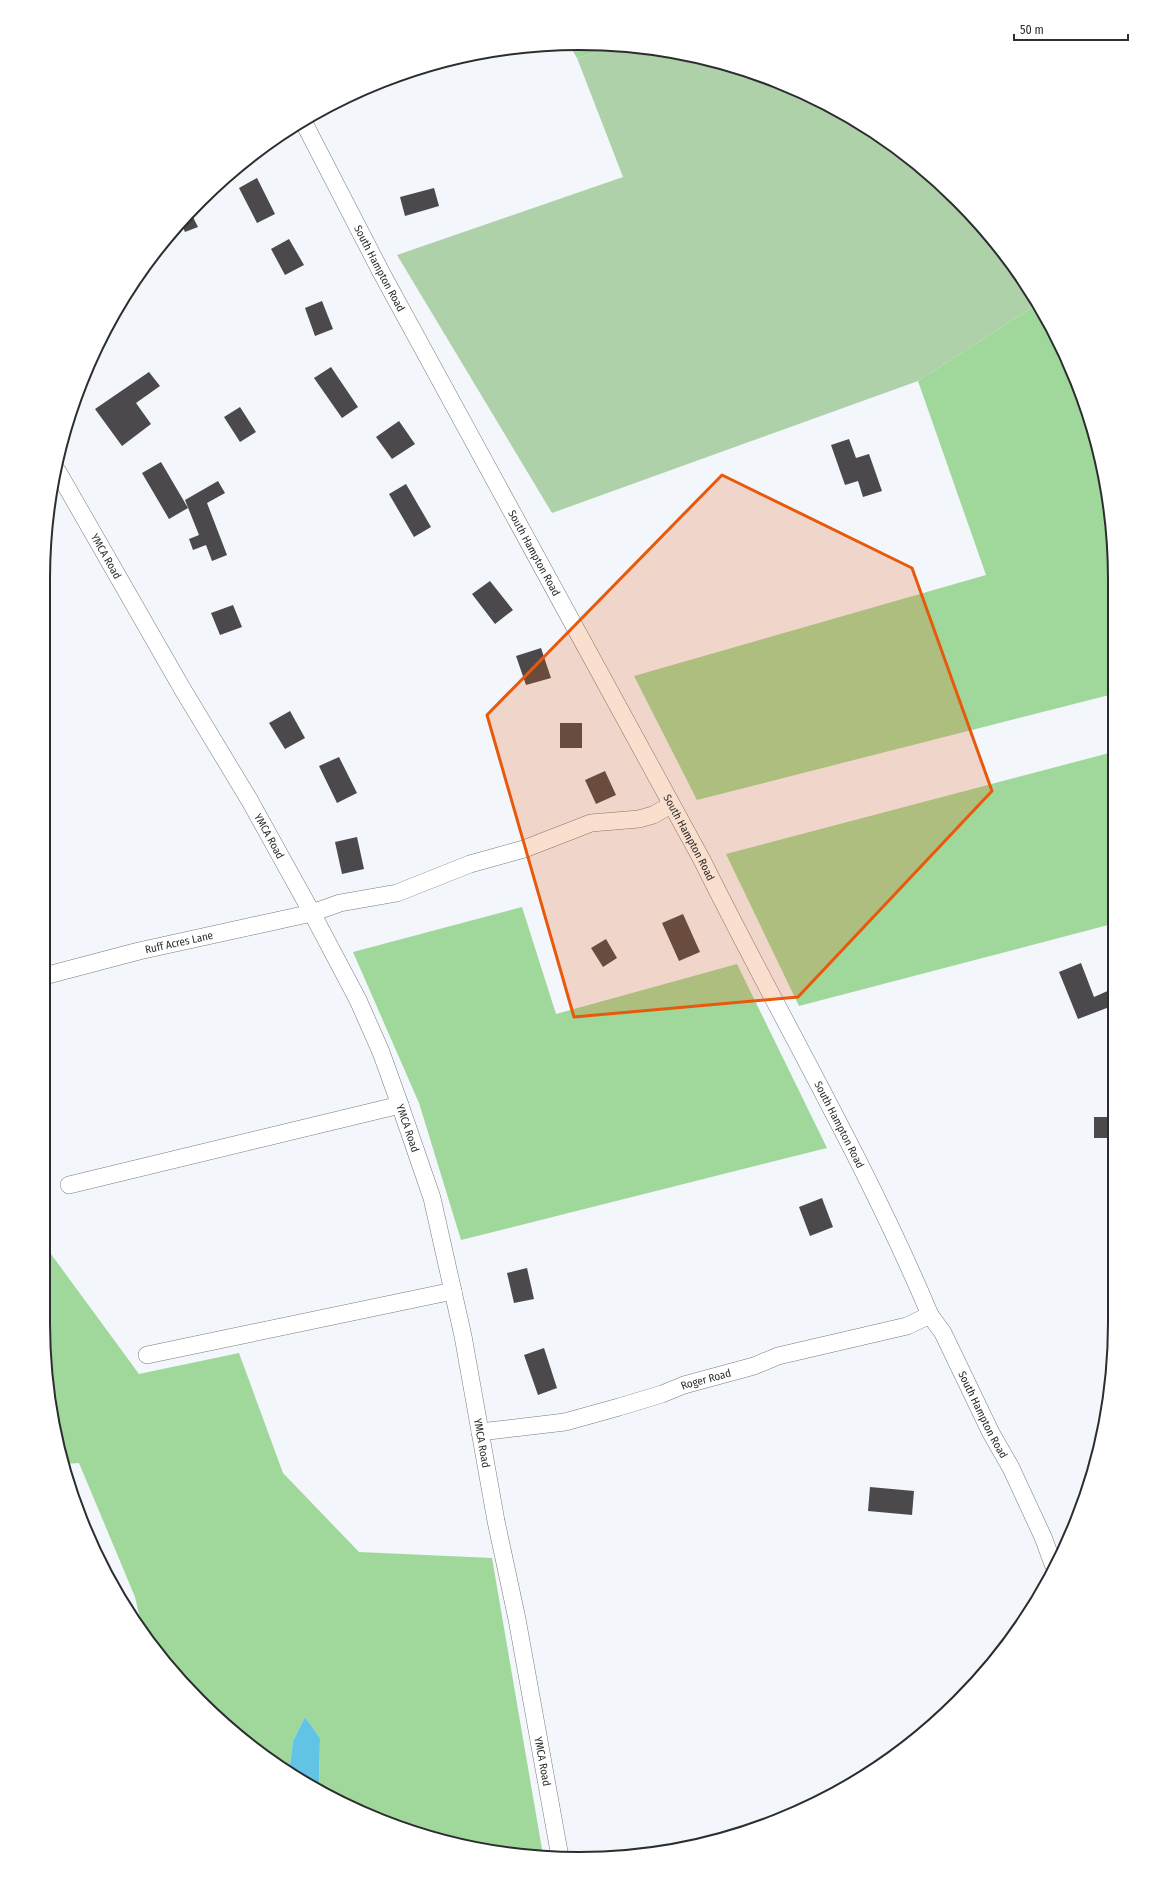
<svg xmlns="http://www.w3.org/2000/svg" width="1158" height="1902" font-family="'Fira Sans Condensed',sans-serif">
	<style>
		.green { fill: #aed1aa }
		.forest { fill: #a0d89b }
		.water { fill: #61c4e4 }
		.building { fill: #4b494c }
		.lines { fill: none; stroke-linecap: round; stroke-linejoin: round }
		.minor-casing { stroke: #787b7e; stroke-width: 18 }
		.minor { stroke: #fff; stroke-width: 17 }
		.marked { fill: #e8590c; fill-opacity: 0.2; stroke: #e8590c; stroke-width: 3; stroke-linejoin: round }
		.labels { text-anchor: middle; dominant-baseline: central; stroke-width: 4; stroke-linejoin: round; paint-order: stroke }
		.street-label { font-size: 11px; fill: #2c2d2e; stroke: #fff }
		.rim { fill: none; stroke: #2c2d2e; stroke-width: 2 }
	</style>
	<rect width="100%" height="100%" fill="#f3f6fa"/>
	<!-- green -->
	<path class="green" d="M 621,45 L 718,61 L 816,98 L 905,154 L 982,226 L 1038,304 L 918,381 L 552,513 L 397,255 L 623,177 L 577,58 Z"/>
	<!-- forest -->
	<path class="forest" d="M 614,44 L 621,45 L 577,58 L 570,46 Z
		M 1038,304 L 1043,311 L 1097,440 L 1114,544 L 1113,694 L 697,800 L 634,676 L 986,575 L 918,381 Z
		M 1113,752 L 1112,924 L 799,1006 L 726,854 Z
		M 522,907 L 556,1014 L 737,964 L 827,1148 L 461,1240 L 419,1103 L 353,952 Z
		M 48,1250 L 139,1374 L 239,1353 L 283,1473 L 359,1552 L 492,1558 L 543,1855 L 475,1849 L 407,1831 L 319,1787 L 320,1738 L 305,1717 L 293,1741 L 289,1773 L 281,1769 L 200,1702 L 154,1649 L 143,1632 L 135,1597 L 79,1463 L 64,1464 L 48,1393 Z"/>
	<!-- water -->
	<path class="water" d="M 305,1717 L 320,1738 L 319,1787 L 289,1773 L 293,1741 Z"/>
	<!-- building -->
	<path class="building" d="M 257,178 L 275,214 L 257,223 L 239,188 Z
		M 434,188 L 439,206 L 405,216 L 400,197 Z
		M 191,213 L 198,227 L 185,232 L 181,223 Z
		M 289,239 L 304,265 L 285,275 L 271,249 Z
		M 322,301 L 333,329 L 315,336 L 305,308 Z
		M 331,367 L 358,407 L 342,418 L 314,378 Z
		M 149,372 L 160,386 L 136,403 L 151,424 L 122,446 L 95,409 Z
		M 240,407 L 256,432 L 240,442 L 224,417 Z
		M 399,421 L 415,444 L 392,459 L 376,437 Z
		M 849,439 L 856,458 L 869,454 L 882,491 L 863,497 L 858,481 L 845,485 L 831,445 Z
		M 161,462 L 188,508 L 169,519 L 142,473 Z
		M 218,481 L 225,493 L 207,503 L 227,555 L 212,561 L 206,545 L 193,550 L 189,539 L 199,535 L 185,500 Z
		M 406,484 L 431,527 L 414,537 L 389,494 Z
		M 490,581 L 513,610 L 495,624 L 472,594 Z
		M 233,605 L 242,627 L 220,635 L 211,613 Z
		M 541,648 L 551,678 L 526,685 L 516,656 Z
		M 290,711 L 305,738 L 285,749 L 269,723 Z
		M 560,723 L 582,723 L 582,748 L 560,748 Z
		M 339,757 L 357,793 L 337,803 L 319,766 Z
		M 605,771 L 616,795 L 596,804 L 585,780 Z
		M 357,837 L 364,869 L 342,874 L 335,842 Z
		M 683,914 L 700,952 L 679,961 L 662,923 Z
		M 606,939 L 617,958 L 603,967 L 591,948 Z
		M 1081,963 L 1094,997 L 1112,989 L 1112,1006 L 1078,1019 L 1059,972 Z
		M 1094,1117 L 1112,1117 L 1111,1138 L 1094,1138 Z
		M 822,1198 L 833,1227 L 810,1236 L 799,1207 Z
		M 527,1268 L 534,1299 L 514,1303 L 507,1273 Z
		M 544,1348 L 557,1388 L 538,1395 L 524,1355 Z
		M 870,1487 L 914,1491 L 912,1515 L 868,1511 Z"/>
	<g class="lines">
		<defs>
			<g id="minor">
				<path id="s1" d="M 303,121 L 381,272 L 702,860 C 777,1012 864,1158 930,1315 L 943,1333 L 991,1433 L 1011,1468 L 1043,1537 L 1053,1564"/>
				<path id="s2" d="M 58,472 L 183,690 L 250,801 L 312,913 L 358,1000 L 381,1052 L 400,1105 L 432,1198 L 463,1336 L 496,1521 L 517,1619 L 560,1857"/>
				<path id="s3" d="M 48,975 L 139,951 L 312,913 L 340,903 L 397,893 L 470,864 L 524,849 L 591,823 L 639,819 L 653,815 L 671,805"/>
				<path d="M 69,1185 L 400,1105"/>
				<path d="M 147,1355 L 453,1291"/>
				<path id="s4" d="M 480,1432 L 565,1422 L 619,1407 L 662,1394 L 684,1385 L 754,1366 L 778,1356 L 907,1326 L 930,1315"/>
			</g>
		</defs>
		<!-- minor casing -->
		<use href="#minor" class="minor-casing"/>
		<!-- minor -->
		<use href="#minor" class="minor"/>
	</g>
	<!-- marked area -->
	<path class="marked" d="M 722,475 L 912,568 L 992,791 L 798,997 L 574,1017 L 487,715 Z"/>
	<g class="labels">
		<!-- street labels -->
		<g class="street-label">
			<text stroke="none"><textPath href="#s1" startOffset="166">South Hampton Road</textPath></text>
			<text stroke="none"><textPath href="#s1" startOffset="490">South Hampton Road</textPath></text>
			<text stroke="none"><textPath href="#s2" startOffset="97">YMCA Road</textPath></text>
			<text stroke="none"><textPath href="#s2" startOffset="421">YMCA Road</textPath></text>
			<text stroke="none"><textPath href="#s1" startOffset="814">South Hampton Road</textPath></text>
			<text stroke="none"><textPath href="#s3" startOffset="135">Ruff Acres Lane</textPath></text>
			<text stroke="none"><textPath href="#s1" startOffset="1138">South Hampton Road</textPath></text>
			<text stroke="none"><textPath href="#s2" startOffset="745">YMCA Road</textPath></text>
			<text stroke="none"><textPath href="#s4" startOffset="233">Roger Road</textPath></text>
			<text stroke="none"><textPath href="#s1" startOffset="1462">South Hampton Road</textPath></text>
			<text stroke="none"><textPath href="#s2" startOffset="1069">YMCA Road</textPath></text>
			<text stroke="none"><textPath href="#s2" startOffset="1393">YMCA Road</textPath></text>
		</g>
	</g>
	<!-- crop -->
	<path d="M0 0H1158V1902H0ZM579 50H579A529 529 0 0 1 1108 579V1323A529 529 0 0 1 579 1852H579A529 529 0 0 1 50 1323V579A529 529 0 0 1 579 50Z" fill="#fff" fill-rule="evenodd"/>
	<path class="rim" d="M579 50H579A529 529 0 0 1 1108 579V1323A529 529 0 0 1 579 1852H579A529 529 0 0 1 50 1323V579A529 529 0 0 1 579 50Z"/>
	<!-- scale -->
	<path d="M1014 34v6h114v-6" fill="none" stroke="#2c2d2e" stroke-width="2"/>
	<text x="1020" y="34" font-size="12" fill="#2c2d2e" stroke="#ffffff" stroke-width="3" paint-order="stroke">50 m</text>
</svg>
